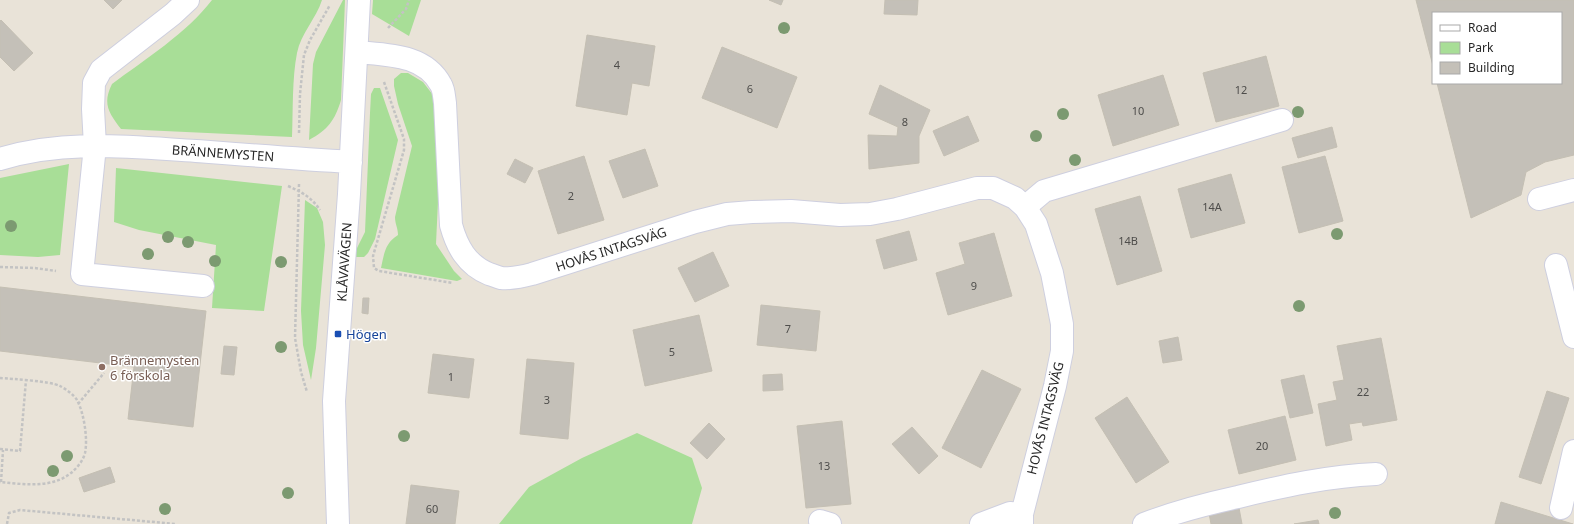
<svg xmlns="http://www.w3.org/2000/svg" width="1574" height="524" font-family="'Noto Sans',sans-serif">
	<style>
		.green { fill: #a8de97 }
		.building { fill: #c4c0b8; stroke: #c4bfb3 }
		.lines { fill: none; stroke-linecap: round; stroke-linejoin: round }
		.minor-casing { stroke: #cecfdf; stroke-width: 24 }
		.path { stroke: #c3c3c3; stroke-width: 2.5; stroke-dasharray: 3 2; stroke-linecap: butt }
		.minor { stroke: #fff; stroke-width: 22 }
		.tree { fill: #7c9a71 }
		.transit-dot { fill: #1a4fb4; stroke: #fff; stroke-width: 1.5 }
		.education-dot { fill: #8d6e63; stroke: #fff; stroke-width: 1.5 }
		.labels { text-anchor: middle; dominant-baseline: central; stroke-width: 3; stroke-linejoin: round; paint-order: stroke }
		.number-label { font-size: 11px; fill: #4e4d4b }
		.street-label { font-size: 13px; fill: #272727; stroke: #fff }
		.transit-label { font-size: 13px; fill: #164399; stroke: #fff; text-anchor: start }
		.education-label { font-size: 13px; fill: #785e54; stroke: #fff; text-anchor: start }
	</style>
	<rect width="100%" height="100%" fill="#e9e3d8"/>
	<!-- green -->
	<path class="green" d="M 212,0 L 322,0 C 316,19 301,33 297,53 C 292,78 293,111 292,137 L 121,129 C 109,113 102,104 112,84 C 144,60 187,33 212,0 Z
		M 343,0 L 345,0 L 341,100 C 335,120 328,130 309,140 L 313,64 L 316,52 Z
		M 373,0 L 421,0 L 409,36 L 372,14 Z
		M 401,73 L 408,73 L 423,82 L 433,95 L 438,140 L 438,201 L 436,244 L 454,271 L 462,279 L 457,281 L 381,268 C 384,254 385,243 398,235 C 398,228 395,224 395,217 L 412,146 L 398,104 L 394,86 L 394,79 Z
		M 374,88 L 380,88 L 398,140 L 375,239 L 368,253 L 364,257 L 355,257 L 357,248 L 365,232 L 370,113 L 371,94 Z
		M 69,164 L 60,255 L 38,257 L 0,255 L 0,178 Z
		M 116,168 L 282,186 L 264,311 L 212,308 L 216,245 L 139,230 L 114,222 Z
		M 305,200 L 317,208 L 323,222 L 325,245 L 316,348 L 311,380 L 303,345 L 301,311 Z
		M 637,433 L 692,458 L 702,488 L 692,524 L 499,524 L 529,487 L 582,458 Z"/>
	<!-- building -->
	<path class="building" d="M 104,0 L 122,0 L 113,9 Z
		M 769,0 L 783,0 L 781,5 Z
		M 885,0 L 918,0 L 917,15 L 884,14 Z
		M 1416,0 L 1574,0 L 1574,155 L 1545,162 L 1526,172 L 1521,195 L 1471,218 L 1437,83 L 1561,83 L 1561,13 L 1433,13 L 1433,66 Z
		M 1,20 L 33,53 L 14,71 L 0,57 L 0,21 Z
		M 587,35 L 655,46 L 649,86 L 632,83 L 627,115 L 576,106 Z
		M 722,47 L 797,77 L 777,128 L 702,98 Z
		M 1266,56 L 1279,106 L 1216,122 L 1203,73 Z
		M 1163,75 L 1179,125 L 1113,146 L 1098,95 Z
		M 880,85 L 930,110 L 919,136 L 919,163 L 869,169 L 868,135 L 897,136 L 898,127 L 869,114 Z
		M 968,116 L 979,141 L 944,156 L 933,131 Z
		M 1332,127 L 1337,147 L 1298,158 L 1292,138 Z
		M 645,149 L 658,186 L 623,198 L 609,161 Z
		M 584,156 L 604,220 L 558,234 L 538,171 Z
		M 1325,156 L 1343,221 L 1299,233 L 1282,167 Z
		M 515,159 L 533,168 L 525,183 L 507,174 Z
		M 1231,174 L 1245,223 L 1191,238 L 1178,189 Z
		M 1140,196 L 1162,271 L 1117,285 L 1095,209 Z
		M 909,231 L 917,260 L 884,269 L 876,240 Z
		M 994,233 L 1012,296 L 948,315 L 936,273 L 965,264 L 959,243 Z
		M 713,252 L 729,286 L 695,302 L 678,268 Z
		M 0,287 L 206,311 L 193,427 L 128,419 L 134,367 L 0,351 Z
		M 363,298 L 369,298 L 368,314 L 362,313 Z
		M 761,305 L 820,311 L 816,351 L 757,345 Z
		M 699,315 L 712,371 L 645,386 L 633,330 Z
		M 1178,337 L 1182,360 L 1163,363 L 1159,341 Z
		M 1381,338 L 1397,420 L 1363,426 L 1362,422 L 1349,424 L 1352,440 L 1326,446 L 1318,404 L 1337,400 L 1333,382 L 1344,380 L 1337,346 Z
		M 224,346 L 237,347 L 234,375 L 221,374 Z
		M 433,354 L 474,359 L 469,398 L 428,393 Z
		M 527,359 L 574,363 L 568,439 L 520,434 Z
		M 982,370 L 1021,389 L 981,468 L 942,448 Z
		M 782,374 L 783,390 L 763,391 L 763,375 Z
		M 1304,375 L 1313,413 L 1290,418 L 1281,380 Z
		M 1547,391 L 1569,398 L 1541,484 L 1519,477 Z
		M 1127,397 L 1169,462 L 1136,483 L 1095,418 Z
		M 1285,416 L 1296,460 L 1239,474 L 1228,430 Z
		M 842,421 L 851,504 L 806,508 L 797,426 Z
		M 709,423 L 725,439 L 707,459 L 690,443 Z
		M 912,427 L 938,456 L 919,474 L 892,444 Z
		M 110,467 L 115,482 L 84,492 L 79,478 Z
		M 411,485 L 459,491 L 455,524 L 406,524 Z
		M 1501,502 L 1573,524 L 1495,524 Z
		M 1239,508 L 1242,524 L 1211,524 L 1209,513 Z
		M 1318,520 L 1319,524 L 1294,524 Z"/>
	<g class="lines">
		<defs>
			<path id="minor" d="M 188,0 L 173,14 L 101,70 L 94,83 L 93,109 L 95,146 L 82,274 L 203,286
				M 357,52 C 387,55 425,54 441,85 C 444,90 444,97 445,103 L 451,225 C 457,247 467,265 489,274 C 493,275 497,277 501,278 C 512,279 521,277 532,274 L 695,222 L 727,214 L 752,212 L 791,211 L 840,215 L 870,214 L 897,209 L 977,188 L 993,188 L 1015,198 L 1025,207 L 1036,224 L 1052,273 L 1062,324 L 1062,351 L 1055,386 L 1022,514 L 1022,524
				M 0,159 C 64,139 130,147 196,151 C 248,155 299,159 351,162
				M 1539,199 L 1574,190
				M 1025,207 L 1044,191 L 1282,120
				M 1556,265 L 1574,337
				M 1561,508 L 1574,451
				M 820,521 L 830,524
				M 338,524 L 334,401 L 349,194 L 359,0
				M 981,524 L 1010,513 L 1022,514
				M 1144,524 C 1175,512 1206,504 1238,497 C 1283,486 1329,476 1376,474"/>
		</defs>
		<!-- minor casing -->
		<use href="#minor" class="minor-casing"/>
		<!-- path -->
		<path class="path" d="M 388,28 L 406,9 L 409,0
			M 384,82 L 404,139 L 404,150 L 373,256 L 374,268 L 379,271 L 453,283
			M 299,133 L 300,94 L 304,55 L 310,40 L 330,5
			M 299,184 L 295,338 L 301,372 L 307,392
			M 288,186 C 302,192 312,198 320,210
			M 0,267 L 35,268 L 56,271
			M 0,378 C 13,379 50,381 60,386 C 66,389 74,395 77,400 C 84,413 88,439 85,453 C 83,461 77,468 71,473 C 51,489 23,484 0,482
			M 78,404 L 104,373
			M 0,449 L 20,451 L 26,380
			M 1,482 L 3,450
			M 7,524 L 9,513 L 20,510 L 176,524"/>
		<!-- minor -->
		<use href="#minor" class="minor"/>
	</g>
	<!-- trees -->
	<g class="tree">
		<circle cx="784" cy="28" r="6"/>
		<circle cx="1298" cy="112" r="6"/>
		<circle cx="1063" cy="114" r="6"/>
		<circle cx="1036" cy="136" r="6"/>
		<circle cx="1075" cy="160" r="6"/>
		<circle cx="11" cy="226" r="6"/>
		<circle cx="1337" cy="234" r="6"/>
		<circle cx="168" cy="237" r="6"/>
		<circle cx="188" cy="242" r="6"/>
		<circle cx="148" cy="254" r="6"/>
		<circle cx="215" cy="261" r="6"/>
		<circle cx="281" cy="262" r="6"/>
		<circle cx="1299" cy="306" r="6"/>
		<circle cx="281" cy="347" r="6"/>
		<circle cx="404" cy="436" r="6"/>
		<circle cx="67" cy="456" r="6"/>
		<circle cx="53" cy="471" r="6"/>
		<circle cx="288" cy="493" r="6"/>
		<circle cx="165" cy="509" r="6"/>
		<circle cx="1335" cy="513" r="6"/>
	</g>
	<!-- markers -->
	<rect class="transit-dot" x="334" y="330" width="8" height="8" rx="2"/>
	<circle class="education-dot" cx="102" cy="367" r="4"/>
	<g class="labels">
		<!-- number labels -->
		<g class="number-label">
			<text x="617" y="64">4</text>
			<text x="750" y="88">6</text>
			<text x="1241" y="89">12</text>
			<text x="1138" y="110">10</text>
			<text x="905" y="121">8</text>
			<text x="571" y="195">2</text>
			<text x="1212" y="206">14A</text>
			<text x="1128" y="240">14B</text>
			<text x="974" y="285">9</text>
			<text x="788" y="328">7</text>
			<text x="672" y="351">5</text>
			<text x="451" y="376">1</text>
			<text x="1363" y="391">22</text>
			<text x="547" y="399">3</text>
			<text x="1262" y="445">20</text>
			<text x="824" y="465">13</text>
			<text x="432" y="508">60</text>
		</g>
		<!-- street labels -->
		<g class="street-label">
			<text transform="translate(223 153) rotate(4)">BRÄNNEMYSTEN</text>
			<text transform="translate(611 249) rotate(-18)">HOVÅS INTAGSVÄG</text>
			<text transform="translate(344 262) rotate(-86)">KLÅVAVÄGEN</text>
			<text transform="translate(1045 418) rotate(-76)">HOVÅS INTAGSVÄG</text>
		</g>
		<!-- transit labels -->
		<g class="transit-label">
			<text x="346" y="334">Högen</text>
		</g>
		<!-- education labels -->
		<g class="education-label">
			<text x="110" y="360">Brännemysten<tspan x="110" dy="15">6 förskola</tspan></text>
		</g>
	</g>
	<!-- legend -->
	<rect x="1432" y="12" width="130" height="72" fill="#ffffff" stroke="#a9a9a9"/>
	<rect x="1440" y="25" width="20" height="6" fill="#ffffff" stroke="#a9a9a9"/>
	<text x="1468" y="32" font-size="12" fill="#272727">Road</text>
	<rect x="1440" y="42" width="20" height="12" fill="#a8de97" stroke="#a9a9a9"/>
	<text x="1468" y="52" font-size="12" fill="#272727">Park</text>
	<rect x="1440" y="62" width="20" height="12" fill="#c4c0b8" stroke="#a9a9a9"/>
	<text x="1468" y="72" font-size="12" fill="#272727">Building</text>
</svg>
